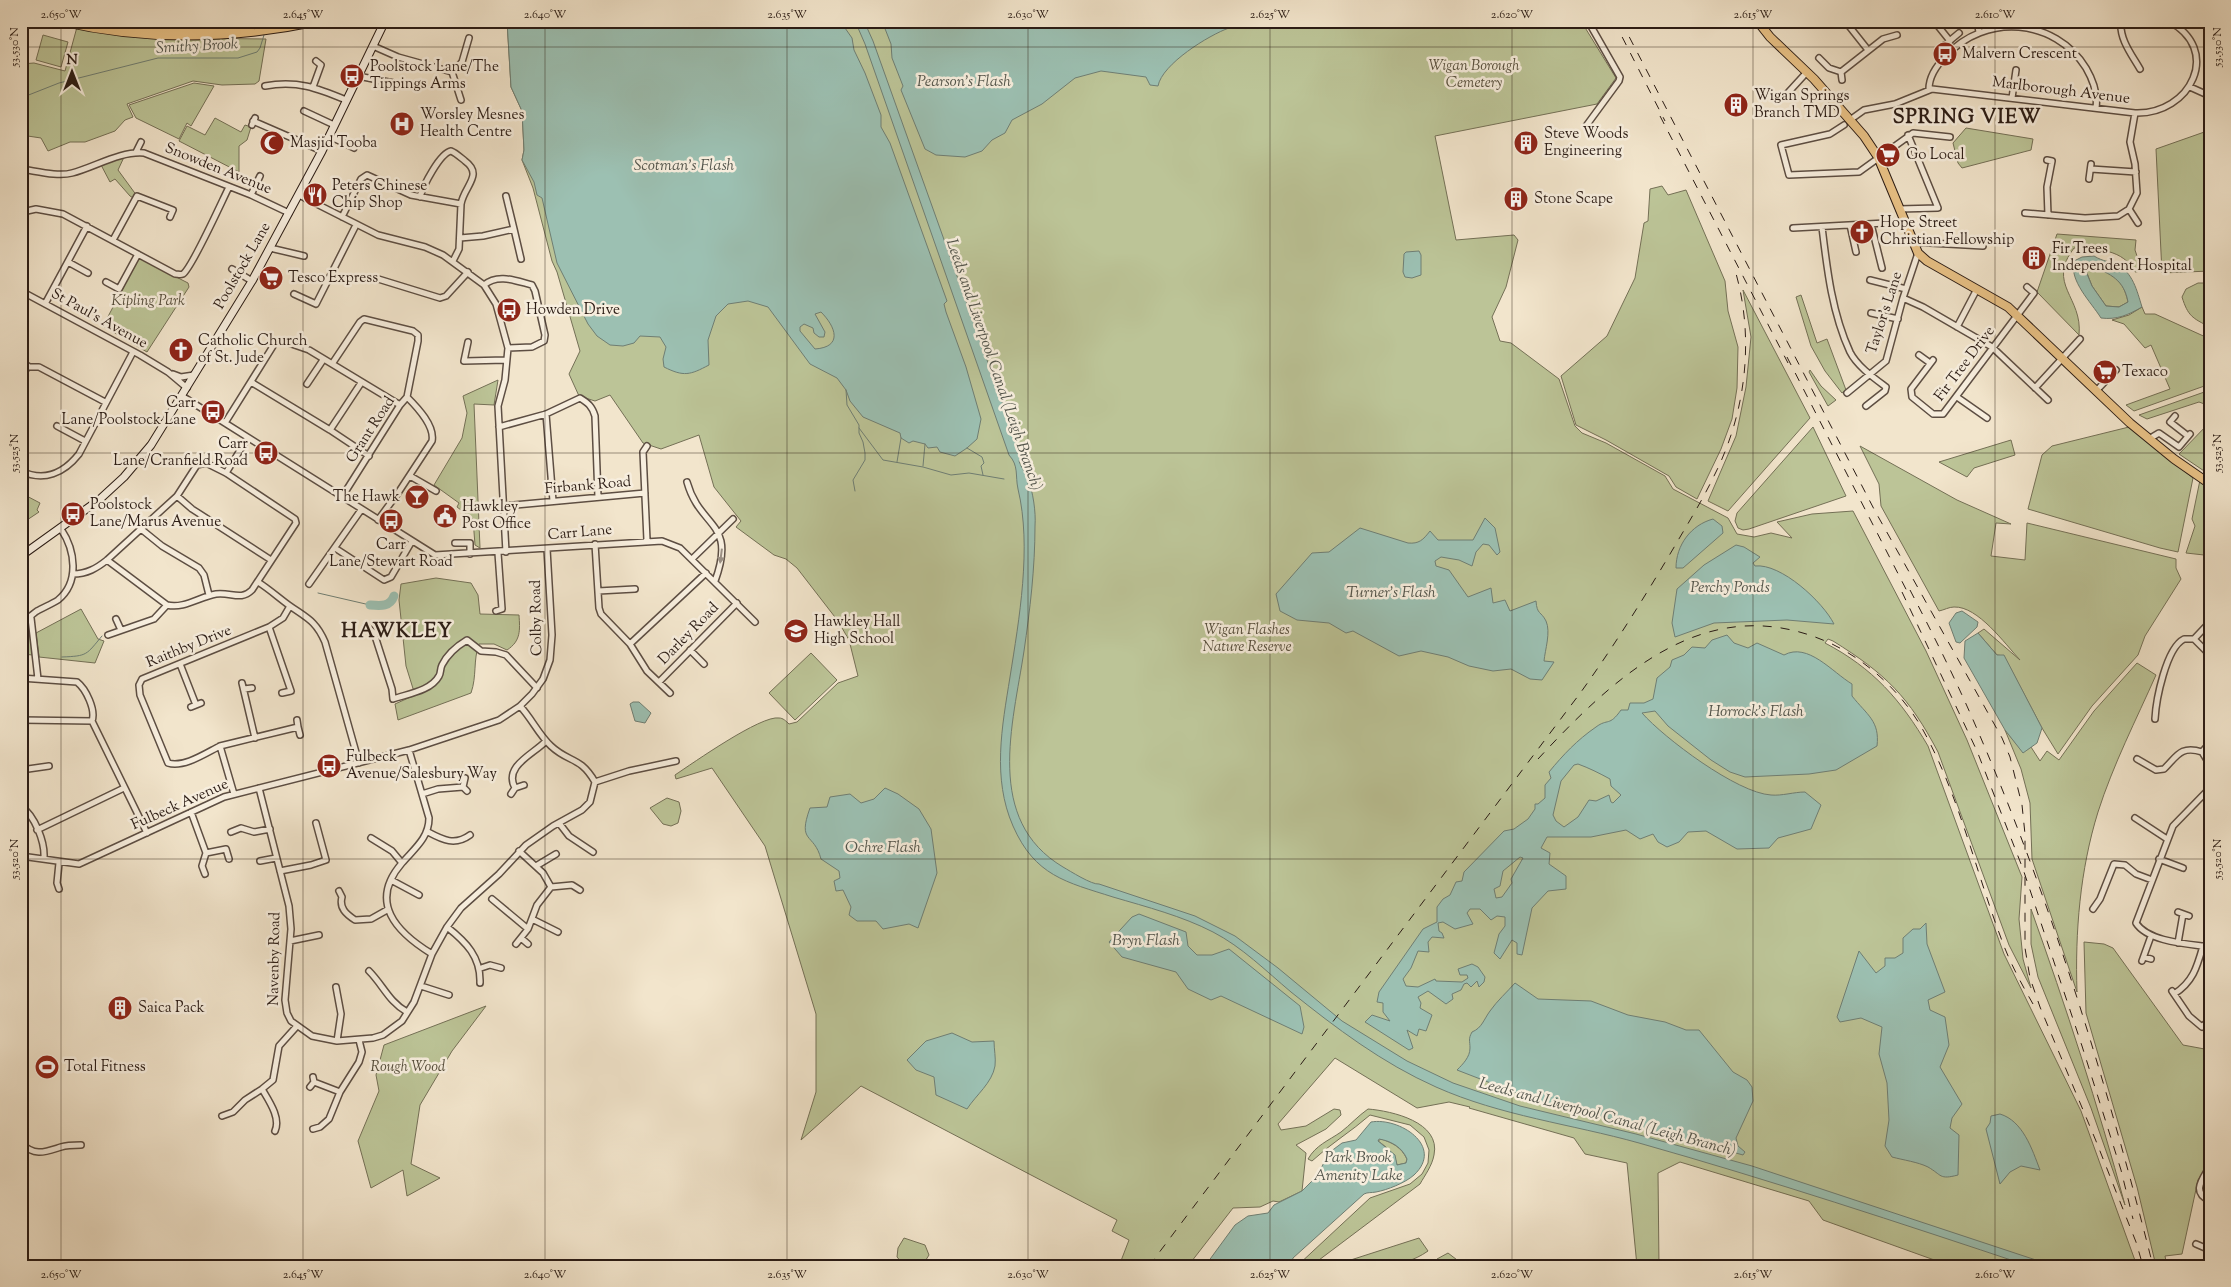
<svg xmlns="http://www.w3.org/2000/svg" width="2231" height="1287" font-family="'Sorts Mill Goudy',serif">
	<style>
		.green { fill: #bcc497; stroke: #747056 }
		.water { fill: #9cc0b2; stroke: #6f7e73; fill-rule: evenodd }
		.lines { fill: none; stroke-linecap: round; stroke-linejoin: round }
		.stream { stroke: #6f7e73; stroke-width: 1 }
		.river { stroke: #9cc0b2; stroke-width: 9 }
		.minor-casing { stroke: #5d4e43; stroke-width: 8 }
		.secondary-casing { stroke: #2b1c15; stroke-width: 9 }
		.primary-casing { stroke: #2b1c15; stroke-width: 10 }
		.trunk-casing { stroke: #2b1c15; stroke-width: 11 }
		.minor { stroke: #f7eede; stroke-width: 5 }
		.secondary { stroke: #f7eede; stroke-width: 7 }
		.primary { stroke: #e9c286; stroke-width: 8 }
		.trunk { stroke: #e9c286; stroke-width: 9 }
		.rail { stroke: #2b1c15; stroke-width: 1; stroke-dasharray: 9 9; stroke-linecap: butt }
		.oneway { fill: #9b9084 }
		.ticks { fill: none; stroke: #2b1c15; stroke-width: 1; stroke-opacity: 0.45 }
		.labels { text-anchor: middle; dominant-baseline: central; stroke-width: 5; stroke-linejoin: round; paint-order: stroke }
		.poi-label { font-size: 15px; fill: #2b1c15; stroke: #f7eede; text-anchor: start }
		.park-label { font-size: 15px; font-style: italic; fill: #564e3c; stroke: #f7eede }
		.street-label { font-size: 15px; fill: #2b1c15; stroke: #f7eede }
		.water-label { font-size: 16px; font-style: italic; fill: #53554c; stroke: #f7eede }
		.district-label { font-size: 20px; font-weight: bold; letter-spacing: 1px; fill: #2b1c15; stroke: #f7eede }
		.neatline { fill: none; stroke: #2b1c15; stroke-width: 2 }
		.ticks-label { font-size: 12px; text-anchor: middle; fill: #2b1c15 }
	</style>
	<rect width="100%" height="100%" fill="#f2e5cc"/>
	<filter id="stains"><feTurbulence type="fractalNoise" baseFrequency=".004" numOctaves="4"/><feColorMatrix values="0 0 0 0 .2 0 0 0 0 .09 0 0 0 0 .02 0 0 0 .5 -.17"/></filter>
	<radialGradient id="worn" r=".72"><stop offset=".6" stop-color="#630" stop-opacity="0"/><stop offset="1" stop-color="#630" stop-opacity=".3"/></radialGradient>
	<!-- green -->
	<path class="green" d="M 124,21 L 223,21 L 217,25 L 207,25 Z
		M 507,21 L 1581,21 L 1616,78 L 1597,104 L 1435,136 L 1456,240 L 1514,235 L 1518,240 L 1506,287 L 1492,317 L 1500,341 L 1511,343 L 1559,379 L 1575,426 L 1582,433 L 1606,443 L 1665,476 L 1673,489 L 1728,518 L 1737,534 L 1754,537 L 1771,533 L 1792,538 L 1777,522 L 1812,514 L 1853,511 L 1926,651 L 1967,740 L 2022,877 L 2019,919 L 2023,959 L 2031,988 L 2009,945 L 1938,752 C 1909,697 1886,674 1833,641 L 1828,639 L 1825,643 C 1873,668 1901,700 1928,746 L 2004,954 L 2081,1111 L 2137,1266 L 1951,1266 L 1823,1220 L 1809,1201 L 1680,1162 L 1658,1173 L 1659,1266 L 1637,1266 L 1627,1163 L 1585,1154 L 1574,1138 L 1469,1108 L 1470,1107 L 1449,1102 L 1417,1108 L 1335,1058 L 1278,1124 L 1281,1130 L 1306,1126 L 1334,1109 L 1340,1110 L 1341,1115 L 1326,1129 L 1296,1145 L 1306,1153 L 1302,1191 L 1279,1202 L 1273,1201 L 1260,1207 L 1233,1208 L 1188,1266 L 1119,1266 L 1129,1240 L 1112,1231 L 1117,1220 L 861,1086 L 801,1140 L 816,1092 L 816,1014 L 765,846 L 712,768 L 676,779 L 675,775 C 693,763 761,715 779,718 C 783,718 786,721 789,724 L 797,722 L 838,683 L 858,676 L 849,640 L 838,621 L 797,568 L 786,559 L 774,555 L 736,527 L 741,521 L 714,487 L 699,435 L 661,449 L 643,443 L 610,395 L 595,401 L 579,396 L 569,374 L 580,351 L 557,272 L 552,261 L 533,188 L 522,160 L 524,150 L 522,111 L 511,87 Z
		M 77,27 L 175,38 L 266,39 L 259,81 L 255,84 L 222,85 L 193,81 L 127,104 L 133,117 L 125,120 L 115,131 L 85,142 L 70,142 L 48,151 L 41,138 L 21,135 L 21,64 L 34,63 L 65,71 Z
		M 43,35 L 68,42 L 61,67 L 36,60 Z
		M 194,83 L 214,86 L 191,126 L 187,123 L 179,139 L 136,118 L 129,105 Z
		M 215,118 L 241,132 L 245,125 L 251,127 L 247,140 L 239,146 L 239,172 L 179,141 L 187,126 L 205,135 Z
		M 1966,128 L 2033,139 L 2031,150 L 1962,168 L 1958,163 L 1953,143 Z
		M 2210,130 L 2210,271 L 2162,273 L 2156,149 Z
		M 125,155 L 118,170 L 137,196 L 135,199 L 130,196 L 115,179 L 110,182 L 100,163 Z
		M 1662,186 L 1668,195 L 1686,190 L 1725,281 L 1728,311 L 1738,347 L 1737,388 L 1732,419 L 1721,449 L 1697,499 L 1676,487 L 1669,476 L 1606,440 L 1576,425 L 1561,376 L 1607,336 L 1635,278 L 1644,223 L 1648,221 L 1650,189 Z
		M 2057,234 L 2136,240 L 2135,250 L 2142,271 L 2135,272 C 2123,249 2098,249 2074,248 C 2046,284 2083,297 2079,335 L 2037,292 Z
		M 139,258 L 188,283 L 189,287 L 147,352 L 103,326 Z
		M 2091,266 C 2112,274 2123,278 2128,302 L 2119,307 L 2106,306 L 2092,286 L 2085,268 Z
		M 2198,283 L 2210,283 L 2210,327 C 2192,318 2188,316 2182,297 L 2186,289 Z
		M 1743,290 L 1810,418 L 1728,511 L 1708,501 L 1736,436 L 1746,387 L 1751,337 Z
		M 1801,295 L 1817,343 L 1827,339 L 1846,390 L 1842,393 L 1825,371 L 1811,346 L 1796,297 Z
		M 2142,307 L 2145,314 L 2155,314 L 2210,339 L 2210,384 L 2134,411 L 2126,405 L 2170,389 L 2151,345 L 2145,348 L 2124,324 L 2112,320 L 2129,315 Z
		M 1810,370 L 1821,386 L 1836,400 L 1828,406 L 1809,372 Z
		M 498,380 L 494,405 L 474,404 L 480,548 L 475,545 L 473,519 L 457,507 L 459,503 L 434,485 L 462,438 L 467,413 L 463,396 Z
		M 2210,390 L 2210,406 L 2199,402 L 2147,419 L 2139,415 Z
		M 2210,422 L 2210,475 L 2179,454 Z
		M 1813,427 L 1846,496 L 1749,529 L 1743,530 L 1738,528 L 1735,521 L 1737,513 Z
		M 2129,427 L 2193,478 L 2178,552 L 2160,548 L 2028,509 L 2042,455 L 2052,446 Z
		M 2011,440 L 2015,455 L 1974,468 L 1967,477 L 1939,462 Z
		M 1860,446 L 1957,500 L 2011,524 L 1996,523 L 1991,556 L 2025,560 L 2027,523 L 2176,559 L 2176,568 L 2181,579 L 2145,636 L 2138,655 L 2092,706 L 2058,754 L 2042,728 L 2004,656 L 1997,655 L 1978,633 L 1984,629 L 2020,660 C 2005,644 1978,606 1954,607 C 1949,607 1944,610 1939,611 L 1881,506 L 1879,484 Z
		M 2200,480 L 2210,487 L 2210,544 L 2204,555 L 2186,553 L 2195,526 L 2192,519 Z
		M 21,493 L 40,503 L 37,510 L 39,512 L 21,524 Z
		M 436,578 L 471,583 L 478,595 L 480,614 L 519,615 C 520,630 521,641 507,650 L 494,644 L 479,644 C 473,660 477,676 471,693 L 398,720 L 395,704 L 415,695 L 406,666 L 399,600 L 401,584 Z
		M 81,609 L 98,639 L 104,641 L 95,663 L 39,657 L 36,633 Z
		M 21,624 L 28,625 L 33,655 L 21,654 Z
		M 811,653 L 837,680 L 795,720 L 769,693 Z
		M 2137,663 L 2156,675 C 2136,720 2113,765 2098,812 C 2080,870 2075,932 2077,992 L 2032,859 L 2030,803 L 2021,769 L 2005,730 L 2023,752 L 2031,747 L 2040,761 L 2047,751 L 2059,760 L 2094,711 Z
		M 667,798 L 679,802 L 681,811 L 678,823 L 671,826 L 663,824 L 650,808 Z
		M 2031,909 C 2066,1007 2098,1105 2125,1205 L 2091,1108 L 2038,977 L 2031,944 Z
		M 2084,942 L 2104,944 L 2113,948 L 2183,1045 L 2210,1050 L 2210,1161 L 2198,1180 L 2182,1254 L 2165,1256 L 2167,1266 L 2156,1266 L 2137,1187 L 2086,1013 Z
		M 486,1006 L 452,1051 L 420,1105 L 411,1164 L 440,1178 L 407,1196 L 403,1170 L 371,1188 L 358,1141 L 379,1091 L 376,1075 L 384,1045 Z
		M 1368,1109 C 1392,1111 1441,1122 1434,1155 C 1432,1166 1425,1175 1420,1184 L 1311,1266 L 1297,1266 L 1370,1198 L 1410,1184 L 1422,1174 L 1428,1163 L 1429,1150 L 1424,1137 L 1410,1125 L 1370,1115 C 1352,1131 1330,1144 1312,1161 L 1308,1159 C 1316,1145 1328,1141 1341,1132 C 1350,1125 1358,1116 1368,1109 Z
		M 1381,1139 C 1393,1143 1401,1147 1407,1159 L 1406,1163 L 1397,1165 C 1395,1154 1388,1148 1378,1141 Z
		M 904,1238 L 925,1245 L 929,1255 L 922,1266 L 905,1266 L 897,1257 L 898,1248 Z
		M 1419,1238 L 1428,1251 C 1400,1271 1365,1266 1332,1266 Z
		M 1448,1253 L 1465,1266 L 1443,1266 L 1437,1259 Z"/>
	<!-- water -->
	<path class="water" d="M 507,21 L 844,21 L 845,28 L 852,38 L 854,50 L 865,73 L 881,115 L 881,127 L 890,143 L 947,301 L 944,304 L 946,312 L 966,367 L 981,419 L 977,439 L 967,448 L 955,456 L 940,452 L 937,447 L 928,448 L 925,444 L 913,441 L 909,443 L 901,438 L 900,433 L 863,417 L 850,401 L 846,390 L 837,378 L 810,364 L 768,307 L 748,301 L 728,304 L 716,316 L 708,340 L 709,365 C 690,375 684,377 664,367 L 663,359 L 666,347 L 660,337 L 640,336 L 634,343 L 623,346 L 610,345 L 597,336 L 588,324 L 557,263 L 542,198 L 537,195 L 534,182 L 522,160 L 524,150 L 522,111 L 511,87 ZM 821,312 C 836,327 843,347 815,349 L 800,331 L 800,327 L 804,324 L 813,328 L 814,333 L 819,337 L 824,337 L 825,332 L 815,314 Z
		M 855,21 L 864,21 L 873,41 L 1011,427 L 1021,458 L 1019,461 C 1021,468 1025,471 1028,478 C 1033,493 1036,511 1035,526 C 1035,568 1030,610 1024,651 C 1013,724 984,820 1063,867 C 1070,871 1092,885 1099,884 L 1195,916 L 1235,936 L 1278,968 L 1342,1021 L 1407,1061 L 1453,1083 L 1520,1106 L 1636,1134 L 1752,1166 L 2054,1266 L 2029,1266 C 1900,1223 1770,1180 1639,1143 C 1571,1124 1501,1116 1436,1087 C 1382,1063 1336,1028 1291,992 C 1266,971 1242,947 1213,932 C 1182,916 1147,907 1113,897 C 1066,882 1035,876 1013,826 C 992,778 1002,727 1010,677 C 1019,620 1032,547 1018,489 C 1015,475 1019,466 1009,455 L 865,44 Z
		M 882,21 L 1229,21 L 1229,28 C 1209,35 1162,64 1158,86 L 1150,85 L 1146,77 L 1101,71 L 1075,78 L 1042,104 L 1012,120 L 1005,133 L 992,140 L 982,151 L 965,157 L 936,155 L 925,149 L 901,90 L 903,86 L 892,58 L 891,44 Z
		M 1419,251 L 1421,255 L 1421,275 L 1412,278 L 1405,277 L 1403,272 L 1404,254 L 1406,252 Z
		M 2094,256 C 2104,262 2109,261 2116,264 C 2133,272 2137,291 2142,307 C 2128,315 2117,320 2101,318 C 2091,302 2069,281 2074,261 L 2082,257 ZM 2091,266 C 2111,274 2124,280 2128,302 L 2119,307 L 2106,306 L 2092,286 L 2085,269 Z
		M 1485,518 L 1495,528 L 1500,552 L 1497,555 L 1489,545 L 1483,544 L 1476,552 L 1472,566 L 1459,560 L 1441,557 L 1435,561 L 1436,566 L 1449,570 L 1468,597 L 1491,588 L 1493,603 L 1505,600 L 1510,611 L 1536,601 C 1537,615 1541,611 1546,621 C 1551,632 1545,650 1544,661 L 1554,662 L 1542,680 L 1530,679 L 1511,669 L 1493,671 L 1469,666 L 1448,657 L 1421,651 L 1399,656 L 1353,631 L 1346,633 L 1329,623 L 1297,620 L 1280,611 L 1276,594 L 1312,553 L 1329,552 L 1360,528 L 1408,543 C 1419,544 1423,540 1430,531 L 1438,540 L 1473,540 Z
		M 1713,519 L 1722,526 L 1723,533 L 1683,568 L 1676,568 C 1676,545 1691,525 1713,519 Z
		M 1736,545 L 1744,547 L 1760,557 L 1753,563 L 1755,566 C 1781,563 1823,602 1834,624 L 1787,620 L 1714,623 L 1675,637 L 1672,623 L 1677,589 L 1704,565 Z
		M 1962,611 L 1978,622 L 1977,627 L 1960,643 L 1956,642 L 1949,623 L 1956,613 Z
		M 1978,633 L 1997,655 L 2004,655 L 2042,728 L 2037,743 L 2023,753 L 2005,730 L 1964,658 L 1965,641 Z
		M 1727,635 L 1734,643 L 1748,648 L 1757,643 L 1784,655 C 1808,642 1832,672 1852,684 L 1852,696 C 1867,715 1880,721 1877,746 L 1836,770 L 1809,774 L 1745,777 L 1730,772 L 1711,760 L 1668,726 L 1655,711 L 1642,713 C 1664,738 1737,793 1771,795 C 1782,796 1794,792 1805,792 L 1821,805 L 1811,829 L 1778,838 L 1769,848 L 1737,849 L 1706,831 L 1688,832 L 1679,842 L 1667,847 L 1658,842 L 1653,834 L 1640,839 L 1626,830 L 1591,837 L 1547,837 L 1541,848 L 1550,853 L 1549,864 L 1566,876 L 1566,889 L 1548,891 L 1532,908 L 1522,955 L 1517,954 L 1517,943 L 1512,940 L 1500,959 L 1494,953 L 1499,934 L 1505,926 L 1505,917 L 1497,916 L 1491,920 L 1480,909 L 1470,909 L 1467,913 L 1473,924 L 1455,929 L 1443,922 L 1438,923 L 1439,931 L 1442,933 L 1444,938 L 1432,937 L 1428,942 L 1429,952 L 1418,951 L 1411,968 L 1403,979 L 1406,986 L 1418,987 L 1435,979 L 1436,981 L 1462,982 L 1468,978 L 1467,975 L 1460,975 L 1458,969 L 1472,964 L 1478,967 L 1485,977 L 1484,982 L 1479,987 L 1477,981 L 1471,987 L 1467,983 L 1464,984 L 1461,990 L 1452,994 L 1453,999 L 1446,1004 L 1428,991 L 1418,997 L 1421,1003 L 1420,1008 L 1432,1015 L 1426,1031 L 1419,1029 L 1417,1036 L 1407,1030 L 1413,1048 L 1409,1050 L 1365,1022 L 1372,1015 L 1390,1021 L 1383,1012 L 1383,1003 L 1377,1002 L 1379,992 L 1423,929 L 1437,922 L 1437,907 L 1443,899 L 1450,895 L 1456,882 L 1462,881 L 1464,872 L 1504,831 L 1514,829 L 1528,819 L 1535,809 L 1535,804 L 1538,804 L 1545,798 L 1545,785 L 1551,778 L 1549,772 C 1563,755 1577,740 1596,727 C 1608,718 1609,727 1621,710 L 1628,710 L 1630,703 L 1644,703 L 1653,699 L 1657,678 L 1670,667 L 1672,660 L 1684,655 L 1692,647 L 1705,648 L 1712,640 ZM 1578,764 C 1589,768 1599,773 1610,779 L 1611,786 L 1621,795 L 1613,803 L 1611,802 L 1609,795 L 1596,801 L 1589,800 L 1578,817 L 1564,827 L 1556,821 L 1553,815 L 1561,781 L 1574,765 ZM 1520,857 L 1523,858 L 1511,879 L 1512,883 L 1502,897 L 1496,898 L 1494,889 L 1500,886 L 1503,871 Z
		M 633,702 L 639,702 L 651,713 L 645,723 L 635,721 L 630,704 Z
		M 885,788 L 898,794 L 919,809 L 931,829 L 937,873 L 918,928 L 909,924 L 883,929 L 876,921 L 857,921 L 849,915 L 851,907 L 843,890 L 836,891 L 834,881 L 840,878 L 839,871 L 821,859 C 814,832 797,844 810,808 L 827,807 L 830,797 L 850,794 L 861,803 L 874,799 Z
		M 1139,914 L 1186,932 L 1188,946 L 1197,955 L 1212,955 L 1229,949 L 1300,1006 L 1304,1027 L 1302,1034 L 1221,996 L 1211,1000 L 1188,989 L 1176,972 L 1122,957 L 1109,942 L 1132,917 Z
		M 1926,923 L 1927,944 L 1945,992 L 1928,1000 L 1930,1010 L 1945,1017 L 1949,1045 L 1940,1067 L 1962,1104 L 1952,1118 L 1950,1128 L 1959,1135 L 1958,1175 C 1939,1180 1942,1175 1928,1167 C 1918,1162 1903,1160 1892,1157 L 1885,1146 L 1889,1120 L 1887,1083 L 1879,1054 L 1882,1027 L 1861,1018 L 1840,1022 L 1837,1017 L 1859,951 L 1876,973 L 1885,966 L 1885,958 L 1895,958 L 1903,953 L 1903,938 L 1913,929 L 1920,929 Z
		M 1515,983 L 1538,999 L 1591,1001 L 1628,1015 L 1665,1022 L 1686,1030 L 1699,1030 L 1733,1072 L 1747,1080 L 1752,1087 L 1753,1101 L 1736,1138 L 1738,1146 L 1745,1152 L 1743,1155 L 1704,1144 C 1696,1148 1688,1143 1681,1139 L 1591,1114 L 1545,1104 L 1457,1070 C 1463,1064 1470,1057 1470,1048 C 1470,1041 1468,1039 1472,1032 C 1482,1028 1484,1019 1490,1011 C 1497,1001 1507,992 1515,983 Z
		M 952,1033 L 972,1042 L 994,1041 C 994,1049 996,1058 995,1066 C 992,1083 976,1095 967,1109 L 936,1095 L 934,1077 L 916,1070 L 907,1060 L 926,1041 Z
		M 2000,1114 C 2023,1121 2032,1149 2040,1170 L 2021,1166 L 2010,1172 L 2000,1184 L 1986,1129 L 1990,1123 L 1991,1116 Z
		M 1371,1122 C 1399,1117 1445,1146 1414,1175 C 1405,1183 1387,1190 1376,1192 C 1371,1193 1368,1192 1364,1194 L 1293,1258 L 1291,1264 L 1205,1266 L 1235,1225 L 1248,1216 L 1268,1213 L 1274,1205 L 1302,1191 L 1316,1177 L 1330,1152 L 1342,1143 L 1356,1140 ZM 1379,1139 C 1391,1141 1402,1147 1407,1159 L 1406,1163 L 1397,1165 L 1395,1155 L 1378,1141 Z"/>
	<g class="lines">
		<!-- stream -->
		<path class="stream" d="M 21,98 L 59,83 L 158,58 L 238,58 L 257,52 L 260,48 L 264,35
			M 846,390 L 847,405 L 859,425 L 859,433 L 863,442 L 865,453 L 865,460 L 853,480 L 855,491
			M 859,428 L 883,460 L 923,467 L 951,475 L 969,473 L 1004,479
			M 967,448 L 982,457 L 984,463 L 981,466 L 983,475
			M 897,462 L 901,438
			M 923,466 L 925,444
			M 318,593 L 370,605
			M 21,652 L 25,653
			M 62,657 C 88,656 86,655 102,636"/>
		<!-- river -->
		<path class="river" d="M 370,605 C 381,606 390,607 394,596"/>
		<defs>
			<path id="minor" d="M 1845,21 L 1868,50
				M 1934,21 L 1950,41
				M 1977,21 L 1979,32
				M 2121,21 C 2119,39 2132,55 2140,69
				M 373,46 L 398,57 L 452,72 L 462,62 L 469,38
				M 21,47 L 23,48
				M 1941,48 L 1959,33
				M 1819,58 L 1829,68 L 1841,72 L 1883,39 L 1897,35
				M 452,72 L 461,100
				M 1841,72 L 1842,80
				M 358,76 L 409,86
				M 265,86 C 297,80 317,88 346,100
				M 313,87 L 321,65 L 316,61
				M 2190,87 L 2210,96
				M 1929,89 C 1929,76 1937,65 1946,56 C 1985,13 2055,18 2086,68 C 2093,80 2098,94 2096,108
				M 1785,96 L 1807,72
				M 2012,98 L 2016,70
				M 304,111 L 334,125
				M 1850,120 L 1864,110 L 1895,104 L 1932,89 L 2135,113 C 2191,115 2223,49 2168,21
				M 253,121 L 322,151
				M 252,125 L 255,118
				M 1844,125 L 1830,134 L 1781,145 L 1789,175 L 1859,172 L 1913,133 L 1950,137
				M 1586,126 L 1619,81 L 1620,77 L 1588,21
				M 329,136 L 354,148
				M 136,152 L 141,142
				M 2047,160 L 2052,161 L 2047,187 L 2048,215
				M 21,169 C 36,171 58,177 72,173 C 95,167 120,151 144,153 L 251,195 L 289,213
				M 2091,169 L 2136,172
				M 2089,179 L 2091,164
				M 251,195 L 260,176
				M 299,195 L 378,235 L 425,247 L 443,255 L 484,285 L 496,304 L 508,348 L 505,380 L 498,406 L 506,552
				M 420,197 C 423,186 440,153 451,151 C 456,153 460,157 465,161 C 484,175 464,186 461,204
				M 1899,209 L 1938,208 L 1908,135
				M 2129,209 L 2138,223
				M 2025,213 L 2085,218 L 2118,216 L 2129,209 L 2137,193 L 2135,164 L 2130,142 L 2135,113
				M 21,215 L 27,211 L 36,209 L 63,214 L 175,274 C 178,274 180,275 183,274 C 192,268 222,201 229,187
				M 342,217 L 361,179 L 367,175 L 411,195 L 461,204 L 459,249 L 453,261
				M 1871,224 L 1882,268
				M 1850,225 L 1856,252
				M 1822,227 C 1827,269 1832,313 1850,352 C 1857,366 1874,378 1886,387 L 1885,391 L 1866,406
				M 1793,228 L 1904,222
				M 514,229 L 521,259
				M 460,238 L 483,236 L 514,229 L 506,196
				M 113,240 L 137,196 L 173,210 L 170,217
				M 1912,242 L 1983,246
				M 270,248 L 304,256
				M 68,262 L 88,273
				M 232,269 L 252,281
				M 375,278 L 440,298 L 446,296 L 468,272
				M 1870,280 L 1906,289
				M 106,282 L 119,289 L 138,254
				M 484,285 C 498,273 516,281 532,285 L 535,291 L 545,335 L 544,341 L 532,347 L 508,348
				M 21,291 L 140,355 L 168,372 L 187,388
				M 294,294 L 316,304 L 356,225
				M 1903,298 L 1923,307 L 1992,347 L 2048,400
				M 45,304 L 87,226
				M 1871,313 L 1898,319
				M 1957,327 L 1977,289
				M 468,342 L 464,361 L 506,360
				M 1919,355 L 1930,363
				M 1933,360 L 1911,389 L 1912,397 L 1933,414 L 1943,414 L 2034,293 L 2027,287
				M 332,364 L 360,322 L 364,319 L 413,331 L 418,335 L 418,341 L 407,397 L 400,405 L 342,497
				M 21,367 L 39,367 L 105,402
				M 173,374 L 181,377 L 194,375
				M 21,378 L 28,366
				M 251,382 L 330,430 L 369,456
				M 307,384 L 323,360
				M 2035,388 L 2080,339
				M 2097,390 L 2116,370
				M 1847,393 L 1886,361 L 1903,298 L 1918,253
				M 182,396 L 435,555 L 662,541 L 680,548 L 755,622
				M 1957,397 L 1987,418
				M 546,414 L 553,501
				M 2175,416 L 2170,422 L 2188,436
				M 225,423 L 275,343 L 280,340 L 309,350 L 400,405
				M 57,426 L 85,441
				M 499,427 L 546,414 L 580,398 C 588,403 592,406 595,416 L 598,497
				M 330,430 L 361,383
				M 2149,439 L 2159,433 L 2179,447 L 2190,434
				M 21,471 C 44,482 64,473 79,454 L 133,352
				M 226,473 L 247,439
				M 410,476 L 436,491
				M 687,482 C 700,529 737,521 715,581
				M 177,496 L 192,509 L 271,560
				M 504,506 L 645,493
				M 378,520 L 398,493 L 432,441 C 435,426 418,408 407,397
				M 141,529 L 162,546 L 199,568 L 204,575 L 209,595
				M 647,540 L 643,452 L 647,446
				M 455,543 L 470,543 L 470,554
				M 595,544 L 599,608 L 601,614 L 630,644 L 647,671 L 670,693
				M 335,548 L 384,580 L 391,577 L 412,541
				M 692,559 L 733,519
				M 73,574 C 87,574 97,568 107,560 L 177,496 L 197,465 L 206,463 L 226,473 L 295,519 L 296,523 L 252,590 C 241,601 231,592 216,594 C 199,597 184,609 167,605 L 107,560
				M 258,582 C 269,589 279,598 290,606 C 307,618 316,621 325,642 L 359,763
				M 309,584 L 361,510
				M 598,591 L 635,589
				M 496,611 L 502,609 L 498,553
				M 31,618 L 38,679
				M 116,619 L 121,630
				M 21,621 C 29,619 31,615 37,611 C 44,607 52,604 58,600 C 80,582 75,550 61,529
				M 366,626 L 374,633
				M 269,627 L 291,691 L 282,693
				M 389,628 L 374,633 L 392,689 L 393,699 C 407,694 431,691 439,676 C 441,673 440,669 442,665 C 447,655 457,646 467,640 L 481,651 L 496,652 L 506,655 L 537,688
				M 108,635 L 154,619 L 167,605
				M 2194,639 L 2210,655
				M 630,644 L 706,573
				M 690,650 L 704,664
				M 180,664 L 196,705
				M 21,678 L 77,682 C 86,689 96,710 92,721
				M 659,682 L 737,603
				M 242,683 L 255,738
				M 244,689 L 252,688
				M 191,707 L 201,703
				M 2155,719 C 2156,700 2166,648 2184,639 L 2194,639 L 2210,622
				M 21,720 L 92,721
				M 92,721 L 147,833
				M 298,727 L 300,735
				M 2210,743 L 2202,752 L 2210,765
				M 220,746 L 298,727 L 297,720
				M 409,750 L 429,818 C 429,838 414,849 402,863 C 368,902 396,932 432,954
				M 2137,759 L 2156,770 L 2164,769 C 2177,756 2181,745 2202,752
				M 21,770 L 49,766
				M 465,778 L 463,787 L 467,791
				M 595,782 L 629,771 L 676,761
				M 259,788 L 289,906 L 291,929 L 285,1000 L 287,1013 L 291,1021 L 312,1036 L 337,1041 L 373,1038 L 383,1035 L 402,1021 L 414,1002 L 432,954 L 447,927 L 461,908 L 499,874 L 526,845 L 553,826 L 582,810 L 590,802 L 595,782 C 580,756 569,763 551,746 C 539,735 532,719 520,706
				M 515,788 C 503,766 534,754 546,741
				M 2210,788 L 2173,826 L 2136,923 C 2148,942 2189,944 2210,947
				M 234,794 L 220,746 C 206,753 184,768 168,763 L 140,695 L 139,685 L 142,679 L 269,627 L 283,618 L 290,606
				M 422,794 L 438,789 L 463,787
				M 511,794 L 515,788 L 524,785
				M 21,806 C 35,816 45,842 44,858
				M 191,812 L 206,853 L 226,849 L 229,859
				M 2135,818 L 2167,839
				M 559,823 L 569,836 L 593,852
				M 37,830 L 124,788
				M 231,832 L 241,828 L 254,832 L 270,829
				M 428,832 C 443,840 455,846 470,835
				M 371,838 L 392,851 L 402,863
				M 21,856 L 79,864 L 224,797 L 409,750 L 499,720 L 520,706 L 532,694 L 543,679 L 550,660 L 552,635 L 547,549
				M 2159,859 L 2183,868
				M 260,861 L 276,858
				M 59,863 L 57,883 L 59,889
				M 536,866 L 556,854
				M 280,871 L 311,865 L 326,860 L 316,823
				M 205,874 L 202,866 L 206,853
				M 391,880 L 419,895
				M 551,887 L 572,885 L 580,890
				M 339,891 L 342,897 C 339,908 346,914 355,920 L 371,919 L 387,910
				M 492,899 L 528,929
				M 2093,909 L 2100,899 L 2114,864 L 2125,865 L 2136,874 L 2152,880
				M 2178,912 L 2189,916
				M 532,919 L 558,932
				M 447,927 C 466,942 481,957 480,983
				M 521,938 L 528,944
				M 290,941 L 319,935
				M 2178,943 L 2183,914
				M 516,944 L 528,929 L 537,905 L 551,887 L 543,873 L 519,851
				M 2144,957 L 2151,959
				M 2142,961 L 2151,936
				M 481,968 L 490,965 L 501,968
				M 369,971 C 383,985 389,1002 407,1012
				M 421,986 L 449,995
				M 336,987 L 341,1014 L 337,1041
				M 2172,991 L 2189,1016 L 2202,1027 L 2205,1024
				M 2174,994 C 2193,982 2197,967 2203,946
				M 314,1082 L 340,1092
				M 310,1087 L 314,1082 L 313,1077
				M 262,1089 C 269,1101 281,1118 275,1131
				M 222,1116 L 233,1112 L 245,1100 L 262,1089 L 273,1080 L 279,1046 L 297,1026
				M 313,1129 L 320,1127 L 329,1119 L 340,1092 L 359,1062 L 362,1052 L 359,1040
				M 21,1143 C 35,1157 45,1152 61,1147 C 67,1145 74,1145 81,1145
				M 2210,1166 C 2202,1180 2191,1192 2210,1201
				M 2196,1244 L 2210,1250"/>
			<path id="secondary" d="M 21,556 L 99,500 L 124,477 L 151,445 L 252,281 L 322,151 L 385,21"/>
			<path id="primary" d="M 1759,23 L 1770,37 L 1814,79 L 1864,136 L 1878,157 L 1918,253 L 1927,261 L 2008,307 L 2130,423 L 2174,459 L 2210,484"/>
			<path id="trunk" d="M 62,21 C 148,41 231,39 316,21
				M 97,21 C 157,32 220,32 280,21"/>
		</defs>
		<!-- minor casing -->
		<use href="#minor" class="minor-casing"/>
		<!-- secondary casing -->
		<use href="#secondary" class="secondary-casing"/>
		<!-- primary casing -->
		<use href="#primary" class="primary-casing"/>
		<!-- trunk casing -->
		<use href="#trunk" class="trunk-casing"/>
		<!-- minor -->
		<use href="#minor" class="minor"/>
		<!-- secondary -->
		<use href="#secondary" class="secondary"/>
		<!-- primary -->
		<use href="#primary" class="primary"/>
		<!-- trunk -->
		<use href="#trunk" class="trunk"/>
		<!-- rail -->
		<path class="rail" d="M 1614,21 L 1665,121
			M 1621,21 L 1875,511 L 2002,738 L 2010,757 L 2022,805 L 2025,834 L 2025,948 L 2030,978 L 2040,1007 L 2096,1141 L 2136,1242 L 2143,1266
			M 1660,116 L 1788,363
			M 1787,357 L 1910,597
			M 1910,590 C 1935,638 1959,686 1980,736 C 2053,906 2108,1087 2153,1266
			M 1902,592 L 1977,751 L 2023,869 L 2082,1046 L 2121,1170 L 2133,1219
			M 1538,759 C 1617,674 1709,587 1832,644 C 1869,662 1903,694 1923,730 C 1959,795 1975,869 2001,938 C 2009,961 2021,983 2033,1004
			M 1149,1266 L 1581,692 C 1614,646 1644,598 1673,549 C 1687,525 1702,501 1714,476 C 1746,413 1755,338 1735,270"/>
	</g>
	<!-- one-way arrows -->
	<defs><path id="oneway-solid" d="M-6-.8H1V-3.2L6.5 0L1 3.2V.8H-6Z" transform="scale(1.25)"/></defs>
	<use class="oneway" href="#oneway-solid" transform="translate(721 556) rotate(97)"/>
	<!-- ticks -->
	<path class="ticks" d="M 61,21 L 61,1266M 303,21 L 303,1266M 545,21 L 545,1266M 787,21 L 787,1266M 1028,21 L 1028,1266M 1270,21 L 1270,1266M 1512,21 L 1512,1266M 1753,21 L 1753,1266M 1995,21 L 1995,1266M 21,47 L 2210,47M 21,453 L 2210,453M 21,859 L 2210,859M 21,1264 L 2210,1264"/>
	<!-- icons -->
	<defs>
		<symbol id="bus-disc" viewBox="-11 -11 22 22"><circle r="9.5" fill="#8f2418" stroke="#f7eede"/><path d="M-5-6H5V4H4V6H2V4H-2V6H-4V4H-5ZM-3.5-4V0h7V-4ZM-3.5 1.2v1.5H-2V1.2ZM2 1.2v1.5H3.5V1.2Z" fill="#fff"/></symbol>
		<symbol id="building-disc" viewBox="-11 -11 22 22"><circle r="9.5" fill="#8f2418" stroke="#f7eede"/><path d="M-4-6H4V6H1V3H-1V6H-4ZM-2.5-4.3h1.7v1.8h-1.7ZM.8-4.3h1.7v1.8H.8ZM-2.5-1h1.7V.8h-1.7ZM.8-1h1.7V.8H.8Z" fill="#fff"/></symbol>
		<symbol id="hospital-disc" viewBox="-11 -11 22 22"><circle r="9.5" fill="#8f2418" stroke="#f7eede"/><path d="M-5-5h3v3.5h4V-5h3V5h-3V1.5h-4V5h-3Z" fill="#fff"/></symbol>
		<symbol id="mosque-disc" viewBox="-11 -11 22 22"><circle r="9.5" fill="#8f2418" stroke="#f7eede"/><path d="M3.5-4.9A6 6 0 1 0 3.5 4.9A5 5 0 1 1 3.5-4.9Z" fill="#fff"/></symbol>
		<symbol id="supermarket-disc" viewBox="-11 -11 22 22"><circle r="9.5" fill="#8f2418" stroke="#f7eede"/><path d="M-6-5.5h2.5l.6 2H6L4.5 2H-2.5L-4.4-4H-6ZM-1.5 3.2a1.3 1.3 0 1 0 .1 0ZM3 3.2a1.3 1.3 0 1 0 .1 0Z" fill="#fff"/></symbol>
		<symbol id="restaurant-disc" viewBox="-11 -11 22 22"><circle r="9.5" fill="#8f2418" stroke="#f7eede"/><path d="M-5-6h1v4h1v-4h1v4h1v-4h1v5L-1.5 .5V6h-2V.5L-5-1ZM5-6V6H3V1.5H1.5Q1.5-4 5-6Z" fill="#fff"/></symbol>
		<symbol id="church-disc" viewBox="-11 -11 22 22"><circle r="9.5" fill="#8f2418" stroke="#f7eede"/><path d="M-1.2-6h2.4v3.5h3.3v2.4h-3.3V6h-2.4V-.1h-3.3v-2.4h3.3Z" fill="#fff"/></symbol>
		<symbol id="bar-disc" viewBox="-11 -11 22 22"><circle r="9.5" fill="#8f2418" stroke="#f7eede"/><path d="M-6-5H6L.8 .8V4.5H3.5V6h-7V4.5H-.8V.8Z" fill="#fff"/></symbol>
		<symbol id="civic-disc" viewBox="-11 -11 22 22"><circle r="9.5" fill="#8f2418" stroke="#f7eede"/><path d="M-.6-6.5H3V-4.5H.6V-3L4-1V1h2V6H-6V1h2V-1L-.6-3ZM-1.2 2.5V6h2.4V2.5Z" fill="#fff"/></symbol>
		<symbol id="school-disc" viewBox="-11 -11 22 22"><circle r="9.5" fill="#8f2418" stroke="#f7eede"/><path d="M0-5L7-2L0 1L-7-2ZM-4 1L0 2.5L4 1V4Q0 6-4 4Z" fill="#fff"/></symbol>
		<symbol id="stadium-disc" viewBox="-11 -11 22 22"><circle r="9.5" fill="#8f2418" stroke="#f7eede"/><path d="M0-5a6.5 5 0 1 0 0 10a6.5 5 0 1 0 0-10ZM-3.5-1.8h7v3.6h-7Z" fill="#fff"/></symbol>
	</defs>
	<g fill-rule="evenodd">
		<use href="#bus-disc" x="1931" y="40" width="28" height="28"/>
		<use href="#bus-disc" x="338" y="62" width="28" height="28"/>
		<use href="#building-disc" x="1722" y="91" width="28" height="28"/>
		<use href="#hospital-disc" x="388" y="110" width="28" height="28"/>
		<use href="#mosque-disc" x="258" y="129" width="28" height="28"/>
		<use href="#building-disc" x="1512" y="129" width="28" height="28"/>
		<use href="#supermarket-disc" x="1874" y="141" width="28" height="28"/>
		<use href="#restaurant-disc" x="301" y="181" width="28" height="28"/>
		<use href="#building-disc" x="1502" y="185" width="28" height="28"/>
		<use href="#church-disc" x="1848" y="218" width="28" height="28"/>
		<use href="#building-disc" x="2020" y="244" width="28" height="28"/>
		<use href="#supermarket-disc" x="257" y="264" width="28" height="28"/>
		<use href="#bus-disc" x="495" y="296" width="28" height="28"/>
		<use href="#church-disc" x="167" y="336" width="28" height="28"/>
		<use href="#supermarket-disc" x="2091" y="358" width="28" height="28"/>
		<use href="#bus-disc" x="199" y="398" width="28" height="28"/>
		<use href="#bus-disc" x="252" y="439" width="28" height="28"/>
		<use href="#bar-disc" x="403" y="483" width="28" height="28"/>
		<use href="#bus-disc" x="59" y="500" width="28" height="28"/>
		<use href="#civic-disc" x="431" y="502" width="28" height="28"/>
		<use href="#bus-disc" x="377" y="507" width="28" height="28"/>
		<use href="#school-disc" x="782" y="617" width="28" height="28"/>
		<use href="#bus-disc" x="315" y="752" width="28" height="28"/>
		<use href="#building-disc" x="106" y="994" width="28" height="28"/>
		<use href="#stadium-disc" x="33" y="1053" width="28" height="28"/>
	</g>
	<g class="labels">
		<!-- poi labels -->
		<g class="poi-label">
			<text x="1962" y="54">Malvern Crescent</text>
			<text x="370" y="67">Poolstock Lane/The<tspan x="370" dy="17">Tippings Arms</tspan></text>
			<text x="1754" y="96">Wigan Springs<tspan x="1754" dy="17">Branch TMD</tspan></text>
			<text x="420" y="115">Worsley Mesnes<tspan x="420" dy="17">Health Centre</tspan></text>
			<text x="1544" y="134">Steve Woods<tspan x="1544" dy="17">Engineering</tspan></text>
			<text x="290" y="143">Masjid Tooba</text>
			<text x="1906" y="155">Go Local</text>
			<text x="332" y="186">Peters Chinese<tspan x="332" dy="17">Chip Shop</tspan></text>
			<text x="1534" y="199">Stone Scape</text>
			<text x="1880" y="223">Hope Street<tspan x="1880" dy="17">Christian Fellowship</tspan></text>
			<text x="2052" y="249">Fir Trees<tspan x="2052" dy="17">Independent Hospital</tspan></text>
			<text x="288" y="278">Tesco Express</text>
			<text x="526" y="310">Howden Drive</text>
			<text x="198" y="341">Catholic Church<tspan x="198" dy="17">of St. Jude</tspan></text>
			<text x="2122" y="372">Texaco</text>
			<text x="196" y="403" text-anchor="end">Carr<tspan x="196" dy="17">Lane/Poolstock Lane</tspan></text>
			<text x="248" y="444" text-anchor="end">Carr<tspan x="248" dy="17">Lane/Cranfield Road</tspan></text>
			<text x="400" y="497" text-anchor="end">The Hawk</text>
			<text x="90" y="505">Poolstock<tspan x="90" dy="17">Lane/Marus Avenue</tspan></text>
			<text x="462" y="507">Hawkley<tspan x="462" dy="17">Post Office</tspan></text>
			<text x="391" y="545" text-anchor="middle">Carr<tspan x="391" dy="17">Lane/Stewart Road</tspan></text>
			<text x="814" y="622">Hawkley Hall<tspan x="814" dy="17">High School</tspan></text>
			<text x="346" y="757">Fulbeck<tspan x="346" dy="17">Avenue/Salesbury Way</tspan></text>
			<text x="138" y="1008">Saica Pack</text>
			<text x="64" y="1067">Total Fitness</text>
		</g>
		<!-- park labels -->
		<g class="park-label">
			<text x="1474" y="66">Wigan Borough<tspan x="1474" dy="17">Cemetery</tspan></text>
			<text x="148" y="301">Kipling Park</text>
			<text x="1247" y="630">Wigan Flashes<tspan x="1247" dy="17">Nature Reserve</tspan></text>
			<text x="408" y="1067">Rough Wood</text>
		</g>
		<!-- street labels -->
		<g class="street-label">
			<text transform="translate(2061 91) rotate(7)">Marlborough Avenue</text>
			<text transform="translate(218 169) rotate(22)">Snowden Avenue</text>
			<text transform="translate(243 266) rotate(-60)">Poolstock Lane</text>
			<text transform="translate(1885 313) rotate(-72)">Taylor's Lane</text>
			<text transform="translate(99 319) rotate(29)">St Paul's Avenue</text>
			<text transform="translate(1965 364) rotate(-53)">Fir Tree Drive</text>
			<text transform="translate(371 430) rotate(-57)">Grant Road</text>
			<text transform="translate(588 486) rotate(-5)">Firbank Road</text>
			<text transform="translate(580 533) rotate(-5)">Carr Lane</text>
			<text transform="translate(537 618) rotate(-91)">Colby Road</text>
			<text transform="translate(689 634) rotate(-46)">Darley Road</text>
			<text transform="translate(189 647) rotate(-22)">Raithby Drive</text>
			<text transform="translate(180 805) rotate(-24)">Fulbeck Avenue</text>
			<text transform="translate(275 959) rotate(-89)">Navenby Road</text>
		</g>
		<!-- water labels -->
		<g class="water-label">
			<text transform="translate(197 47) rotate(-3)">Smithy Brook</text>
			<text x="964" y="82">Pearson's Flash</text>
			<text x="684" y="166">Scotman's Flash</text>
			<text transform="translate(993 365) rotate(71)">Leeds and Liverpool Canal (Leigh Branch)</text>
			<text x="1730" y="588">Perchy Ponds</text>
			<text x="1391" y="593">Turner's Flash</text>
			<text x="1756" y="712">Horrock's Flash</text>
			<text x="883" y="848">Ochre Flash</text>
			<text x="1146" y="941">Bryn Flash</text>
			<text transform="translate(1607 1118) rotate(15)">Leeds and Liverpool Canal (Leigh Branch)</text>
			<text x="1358" y="1158">Park Brook<tspan x="1358" dy="18">Amenity Lake</tspan></text>
		</g>
		<!-- district labels -->
		<g class="district-label">
			<text x="1967" y="118">SPRING VIEW</text>
			<text x="397" y="632">HAWKLEY</text>
		</g>
	</g>
	<!-- margin -->
	<rect width="2231" height="1287" fill="none" stroke="#f2e5cc" stroke-width="55"/>
	<!-- north arrow -->
	<g transform="translate(72 72)" stroke="#f7eede" stroke-width="4" paint-order="stroke">
	<path d="M0-4L9 19L0 12L-9 19Z" fill="#2b1c15"/>
	<text y="-8" font-size="14" font-weight="bold" text-anchor="middle" fill="#2b1c15">N</text>
	</g>
	<rect x="28" y="28" width="2176" height="1232" class="neatline"/>
	<g class="ticks-label">
		<text x="61" y="18">2.650°W</text>
		<text x="303" y="18">2.645°W</text>
		<text x="545" y="18">2.640°W</text>
		<text x="787" y="18">2.635°W</text>
		<text x="1028" y="18">2.630°W</text>
		<text x="1270" y="18">2.625°W</text>
		<text x="1512" y="18">2.620°W</text>
		<text x="1753" y="18">2.615°W</text>
		<text x="1995" y="18">2.610°W</text>
		<text transform="translate(14 47) rotate(-90)" y="4">53.530°N</text>
		<text transform="translate(2217 47) rotate(-90)" y="4">53.530°N</text>
		<text transform="translate(14 453) rotate(-90)" y="4">53.525°N</text>
		<text transform="translate(2217 453) rotate(-90)" y="4">53.525°N</text>
		<text transform="translate(14 859) rotate(-90)" y="4">53.520°N</text>
		<text transform="translate(2217 859) rotate(-90)" y="4">53.520°N</text>
		<text x="61" y="1278">2.650°W</text>
		<text x="303" y="1278">2.645°W</text>
		<text x="545" y="1278">2.640°W</text>
		<text x="787" y="1278">2.635°W</text>
		<text x="1028" y="1278">2.630°W</text>
		<text x="1270" y="1278">2.625°W</text>
		<text x="1512" y="1278">2.620°W</text>
		<text x="1753" y="1278">2.615°W</text>
		<text x="1995" y="1278">2.610°W</text>
	</g>
	<rect width="100%" height="100%" filter="url(#stains)"/>
	<rect width="100%" height="100%" fill="url(#worn)"/>
</svg>
